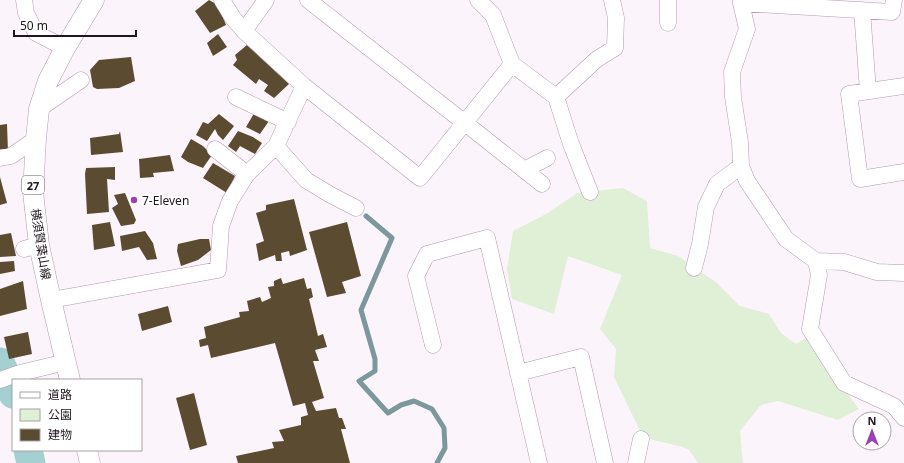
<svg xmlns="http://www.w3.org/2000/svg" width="904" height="463" font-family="'Noto Sans','Noto Sans JP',sans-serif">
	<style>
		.green { fill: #dff0d7 }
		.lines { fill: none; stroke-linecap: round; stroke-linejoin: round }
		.stream { stroke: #7c989c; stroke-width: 5 }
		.river { stroke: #a4d0d2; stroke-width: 29 }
		.building { fill: #5b4b31 }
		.minor-casing { stroke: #b499b1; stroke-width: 17 }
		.major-casing { stroke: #b499b1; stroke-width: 21 }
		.minor { stroke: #fff; stroke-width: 16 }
		.major { stroke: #fff; stroke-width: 20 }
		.poi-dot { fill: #9843b1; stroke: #fff; stroke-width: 1.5 }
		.labels { text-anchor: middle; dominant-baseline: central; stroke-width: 4; stroke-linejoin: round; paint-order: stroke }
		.shield { fill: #fff; stroke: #635c62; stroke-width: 1 }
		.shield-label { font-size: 11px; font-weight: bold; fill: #20161f }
		.poi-label { font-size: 12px; fill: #20161f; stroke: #fff; text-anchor: start }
		.street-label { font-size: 12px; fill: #20161f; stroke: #fff }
	</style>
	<rect width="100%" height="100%" fill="#fbf5fb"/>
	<!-- green -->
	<path class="green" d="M 623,188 L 647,201 L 650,248 L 678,256 L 717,283 L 740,306 L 769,314 L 781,333 L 796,344 L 806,338 L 859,409 L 838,420 L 778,401 L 761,405 L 740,431 L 743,463 L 698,463 L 689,450 L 683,447 L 649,439 L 641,433 L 614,377 L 616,349 L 600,329 L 622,275 L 568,256 L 554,314 L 512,299 L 507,269 L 513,231 L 548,213 L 577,193 Z"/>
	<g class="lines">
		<!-- stream -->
		<path class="stream" d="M 366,216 L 392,238 L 361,310 L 375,359 L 375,371 L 359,381 L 388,413 L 401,405 L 414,401 L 432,409 L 444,428 L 445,448 L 437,463"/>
		<!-- river -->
		<path class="river" d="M 0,362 L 11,387 L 13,394
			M 28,450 L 31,463"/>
	</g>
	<!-- building -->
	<path class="building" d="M 209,0 L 218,5 L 226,25 L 210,33 L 195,11 Z
		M 218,34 L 227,47 L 213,56 L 207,43 Z
		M 247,45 L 289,84 L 274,98 L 264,91 L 268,85 L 259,79 L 256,84 L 233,65 L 237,60 L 235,55 Z
		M 131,57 L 135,81 L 119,88 L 97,89 L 93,87 L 90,70 L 99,60 Z
		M 256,110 L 271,118 L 260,134 L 246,127 Z
		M 219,114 L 234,126 L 223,140 L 218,135 L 215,129 L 207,141 L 196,135 L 203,122 L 208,124 Z
		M 7,124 L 8,152 L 0,154 L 0,125 Z
		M 120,131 L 123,152 L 91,155 L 90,138 L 119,134 Z
		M 238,131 L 253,137 L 262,143 L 255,154 L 240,146 L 236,152 L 228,146 Z
		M 191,139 L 203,146 L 212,155 L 203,168 L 188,162 L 181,157 Z
		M 170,155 L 174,171 L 153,173 L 154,177 L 140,178 L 139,159 Z
		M 213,163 L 235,176 L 227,193 L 203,178 Z
		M 115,167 L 115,180 L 107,179 L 109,212 L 87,214 L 85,174 L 86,168 Z
		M 0,177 L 7,203 L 0,205 Z
		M 125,193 L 136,220 L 134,224 L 121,226 L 112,208 L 118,204 L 114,195 Z
		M 294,199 L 307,250 L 290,256 L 289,251 L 281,253 L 282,261 L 276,261 L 275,255 L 259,261 L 256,244 L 264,241 L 256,213 L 266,210 L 266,205 Z
		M 110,222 L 115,246 L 94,250 L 92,225 Z
		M 347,222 L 361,276 L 342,282 L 346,293 L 327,297 L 309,232 Z
		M 145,231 L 153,243 L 157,259 L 147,260 L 139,247 L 122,251 L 120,236 Z
		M 11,233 L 16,256 L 0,257 L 0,235 Z
		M 200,239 L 209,239 L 211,250 L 198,260 L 181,266 L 177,251 L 178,244 Z
		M 14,261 L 15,271 L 0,274 L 0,262 Z
		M 281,278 L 283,284 L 304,278 L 307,289 L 311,288 L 313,297 L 309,299 L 318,336 L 323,334 L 327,347 L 315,350 L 319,361 L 313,361 L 324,398 L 312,402 L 316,411 L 336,408 L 339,418 L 342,418 L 346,429 L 341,429 L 350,463 L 238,463 L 236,456 L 274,448 L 272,442 L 284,441 L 279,430 L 301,425 L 301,417 L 308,415 L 305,403 L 293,406 L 275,343 L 211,358 L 208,345 L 200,347 L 199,340 L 206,338 L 204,327 L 240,317 L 239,312 L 249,311 L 247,301 L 260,297 L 262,302 L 271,298 L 268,287 L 274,286 L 274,281 Z
		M 23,281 L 27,309 L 0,316 L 0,289 Z
		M 168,306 L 172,322 L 142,331 L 138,314 Z
		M 28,332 L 32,354 L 9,359 L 4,337 Z
		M 194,393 L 207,445 L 190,450 L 176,398 Z"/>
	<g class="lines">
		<defs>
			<path id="minor" d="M 24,0 L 26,13 L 36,33 L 65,48
				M 222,0 L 233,18 L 244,31 L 304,86 L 420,178 L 512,64 L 556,97 L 571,144 L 590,192
				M 308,0 L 465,123 L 542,184
				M 478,0 L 493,15 L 512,64
				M 741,0 L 741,3 L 747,29 L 732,72 L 733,97 L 740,142 L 741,166 L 747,181 L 786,239 L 816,261 L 819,275 L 810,329 L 844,383 L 894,406 L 904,418
				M 741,3 L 892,12 L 894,0
				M 862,10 L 868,91
				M 668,23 L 668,0
				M 244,31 L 266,0
				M 904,86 L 849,94 L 860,179 L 904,172
				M 236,97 L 288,122
				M 556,97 L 597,59 L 615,48 L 616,18 L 612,0
				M 39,109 L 81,80
				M 276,146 L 306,180 L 329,194 L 356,208
				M 215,149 L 247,174
				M 0,158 L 11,156 L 36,139
				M 524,170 L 547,158
				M 24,249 L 39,245
				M 816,261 L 844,262 L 877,272 L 904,273
				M 694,268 L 700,244 L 706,207 L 717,184 L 741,166
				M 51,300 L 218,270 L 221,226 L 230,201 L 247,174 L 276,146 L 304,86
				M 433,345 L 416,276 L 427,254 L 487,238 L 539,463
				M 518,373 L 581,357 L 605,463
				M 0,380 L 20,373 L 66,362
				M 636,463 L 641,439"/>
			<path id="major" d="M 70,380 L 51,300 L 39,245 L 33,192 L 36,139 L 39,109 L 48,81 L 65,48 L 94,0
				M 87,450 L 90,463"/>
		</defs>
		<!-- minor casing -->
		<use href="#minor" class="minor-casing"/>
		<!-- major casing -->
		<use href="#major" class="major-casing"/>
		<!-- minor -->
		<use href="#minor" class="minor"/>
		<!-- major -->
		<use href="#major" class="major"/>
	</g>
	<!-- markers -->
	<circle class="poi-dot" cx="134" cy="200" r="4"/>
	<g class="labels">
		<!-- shield labels -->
		<rect class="shield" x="22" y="176" width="22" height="18" rx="3"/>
		<g class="shield-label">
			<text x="33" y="185">27</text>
		</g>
		<!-- poi labels -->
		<g class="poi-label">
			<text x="142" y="200">7-Eleven</text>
		</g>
		<!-- street labels -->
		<g class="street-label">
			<text transform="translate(41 244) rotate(81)">横須賀葉山線</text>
		</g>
	</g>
	<!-- legend -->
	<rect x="12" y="379" width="130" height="72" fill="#ffffff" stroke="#a6a2a5"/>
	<rect x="20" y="392" width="20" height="6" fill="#ffffff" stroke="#a6a2a5"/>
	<text x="48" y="399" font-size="12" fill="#20161f">道路</text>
	<rect x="20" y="409" width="20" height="12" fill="#dff0d7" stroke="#a6a2a5"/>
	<text x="48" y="419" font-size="12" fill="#20161f">公園</text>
	<rect x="20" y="429" width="20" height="12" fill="#5b4b31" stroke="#a6a2a5"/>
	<text x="48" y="439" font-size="12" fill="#20161f">建物</text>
	<!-- north arrow -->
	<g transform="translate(872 431)"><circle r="19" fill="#ffffff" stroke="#a6a2a5"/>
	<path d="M0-3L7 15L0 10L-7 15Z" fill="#9843b1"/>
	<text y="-6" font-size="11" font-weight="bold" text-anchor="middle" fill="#20161f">N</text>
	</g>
	<!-- scale -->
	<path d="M14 30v6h122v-6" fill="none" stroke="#20161f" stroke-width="2"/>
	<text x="20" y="30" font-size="12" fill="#20161f" stroke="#ffffff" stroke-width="3" paint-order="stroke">50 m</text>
</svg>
